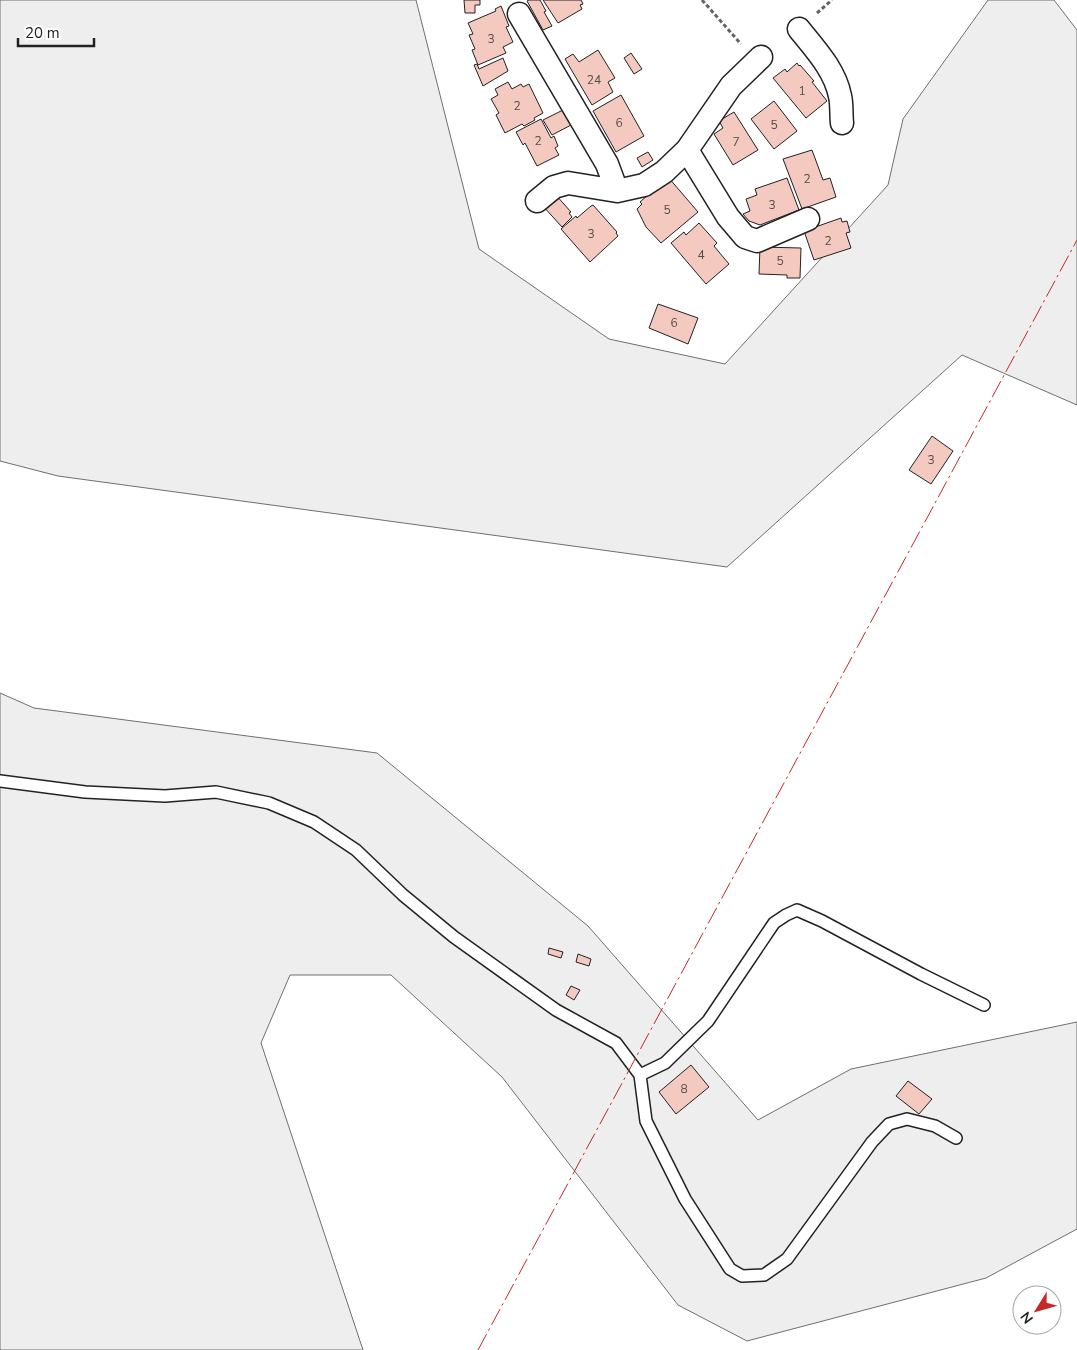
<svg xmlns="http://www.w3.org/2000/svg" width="1077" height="1350" font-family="'Nunito Sans',sans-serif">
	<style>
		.green { fill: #eee; stroke: #6f6f6f }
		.building { fill: #f3c9c0; stroke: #222 }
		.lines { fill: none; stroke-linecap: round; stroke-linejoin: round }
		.lane-casing { stroke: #222; stroke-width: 14 }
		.street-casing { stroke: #222; stroke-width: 25 }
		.path { stroke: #646464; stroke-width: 3; stroke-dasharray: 4 2.5; stroke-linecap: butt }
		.lane { stroke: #fff; stroke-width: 11 }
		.street { stroke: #fff; stroke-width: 22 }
		.power { stroke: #c62828; stroke-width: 1; stroke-dasharray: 18 4 2.5 4; stroke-linecap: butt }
		.labels { text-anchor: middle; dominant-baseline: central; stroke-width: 4; stroke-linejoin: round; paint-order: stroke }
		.number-label { font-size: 12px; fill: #564c4a }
	</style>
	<rect width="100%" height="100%" fill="#fff"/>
	<!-- green -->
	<path class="green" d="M 0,0 L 416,0 L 479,249 L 609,339 L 725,364 L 888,185 L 903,119 L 988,0 L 1054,0 L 1077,30 L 1077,405 L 962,355 L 727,567 L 58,476 L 0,461 Z
		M 0,693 L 34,708 L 377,753 L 588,926 L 758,1120 L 851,1069 L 1077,1022 L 1077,1229 L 986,1278 L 747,1341 L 678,1305 L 502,1077 L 391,975 L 290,975 L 261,1043 L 363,1350 L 0,1350 Z"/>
	<!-- building -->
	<path class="building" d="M 464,0 L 480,0 L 480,5 L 475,5 L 475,13 L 465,13 Z
		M 529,0 L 540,0 L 546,11 L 544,12 L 552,26 L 543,30 L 527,1 Z
		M 543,0 L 581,0 L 583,4 L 580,5 L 582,9 L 558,23 Z
		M 501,6 L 509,26 L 506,27 L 513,42 L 503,47 L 506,53 L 478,65 L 472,50 L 475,49 L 469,35 L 473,34 L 468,23 L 496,11 L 495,9 Z
		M 598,50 L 615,78 L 608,82 L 613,92 L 592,105 L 565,59 L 573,54 L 579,62 Z
		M 631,53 L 642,69 L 634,74 L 624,58 Z
		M 503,58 L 508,71 L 483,86 L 474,65 L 477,64 L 479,69 Z
		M 797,63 L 799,66 L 800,65 L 814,81 L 812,82 L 827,101 L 806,118 L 773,78 L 785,69 L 787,72 Z
		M 508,82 L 512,89 L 521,84 L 523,87 L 529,84 L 543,113 L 534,118 L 535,120 L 524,126 L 522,124 L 505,133 L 496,115 L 499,113 L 491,99 L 498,95 L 495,89 Z
		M 621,95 L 644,136 L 616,152 L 593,111 Z
		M 774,101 L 797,131 L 774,149 L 751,119 Z
		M 565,109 L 573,124 L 552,135 L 543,120 Z
		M 734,112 L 758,150 L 733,165 L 714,134 L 723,128 L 719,121 Z
		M 541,119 L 551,138 L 554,136 L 558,146 L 555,148 L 559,155 L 537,166 L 525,143 L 523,145 L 516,132 Z
		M 812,150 L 823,180 L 830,178 L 836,197 L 802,209 L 783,159 Z
		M 648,152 L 653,160 L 642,167 L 637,158 Z
		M 668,177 L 698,212 L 661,243 L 646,227 L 637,209 L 642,204 L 640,202 Z
		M 787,178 L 799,210 L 760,225 L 749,221 L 743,214 L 750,211 L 746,199 L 757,195 L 755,189 Z
		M 555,194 L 571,212 L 569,213 L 572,217 L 562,227 L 542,205 Z
		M 593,205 L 617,232 L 616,233 L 618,236 L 590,262 L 561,229 L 576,216 L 577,218 L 591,206 Z
		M 841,218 L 842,222 L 847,221 L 850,232 L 846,233 L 851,248 L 814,260 L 804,231 Z
		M 699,223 L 717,243 L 714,246 L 729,264 L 706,284 L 671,243 L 684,232 L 686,235 Z
		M 760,247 L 801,248 L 800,278 L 787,278 L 787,275 L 759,274 Z
		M 658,304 L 698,318 L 688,344 L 649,328 Z
		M 932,436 L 953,451 L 931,484 L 909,470 Z
		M 549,948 L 563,952 L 561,958 L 548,954 Z
		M 578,954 L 591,959 L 589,966 L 576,962 Z
		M 571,986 L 580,990 L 574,1000 L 566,995 Z
		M 691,1065 L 709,1087 L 676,1114 L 659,1092 Z
		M 908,1081 L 932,1099 L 919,1114 L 896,1096 Z"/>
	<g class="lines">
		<defs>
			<path id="lane" d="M 0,781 L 85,792 L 165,796 L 216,792 L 269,803 L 314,822 L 356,850 L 403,895 L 454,937 L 556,1010 L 616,1043 L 640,1075
				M 956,1138 L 935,1126 L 907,1119 L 889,1124 L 872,1142 L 787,1259 L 764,1275 L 742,1276 L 730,1269 L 685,1199 L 646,1121 L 640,1075 L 665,1063 L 708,1021 L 774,923 L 786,915 L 797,910 L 822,921 L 921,974 L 984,1005"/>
			<path id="street" d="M 519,14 L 607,164 L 617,191
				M 799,29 C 815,49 835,70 840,96 C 842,104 841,114 842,123
				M 687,150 L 728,217 L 745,237 L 757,241 L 808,219
				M 537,201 L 554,187 L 568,183 L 617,191 L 644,185 L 664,172 L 687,150 L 731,86 L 761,57"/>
		</defs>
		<!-- lane casing -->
		<use href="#lane" class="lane-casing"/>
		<!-- street casing -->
		<use href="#street" class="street-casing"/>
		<!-- path -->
		<path class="path" d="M 702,0 L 741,44
			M 817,13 L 832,0"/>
		<!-- lane -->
		<use href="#lane" class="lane"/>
		<!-- street -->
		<use href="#street" class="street"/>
		<!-- power -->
		<path class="power" d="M 478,1350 L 1077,240"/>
	</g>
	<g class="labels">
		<!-- number labels -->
		<g class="number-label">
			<text x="491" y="39">3</text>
			<text x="594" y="80">24</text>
			<text x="802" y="91">1</text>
			<text x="517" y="106">2</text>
			<text x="619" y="123">6</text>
			<text x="774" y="125">5</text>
			<text x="538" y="141">2</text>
			<text x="736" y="142">7</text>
			<text x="807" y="179">2</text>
			<text x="772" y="205">3</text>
			<text x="667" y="210">5</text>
			<text x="591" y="234">3</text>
			<text x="828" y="241">2</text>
			<text x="701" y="255">4</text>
			<text x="780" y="261">5</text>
			<text x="674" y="323">6</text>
			<text x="931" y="460">3</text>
			<text x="684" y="1089">8</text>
		</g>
	</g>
	<!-- north arrow -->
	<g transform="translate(1037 1310) rotate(233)"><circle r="24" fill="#ffffff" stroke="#a7a7a7"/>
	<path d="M0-4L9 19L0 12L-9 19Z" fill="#c62828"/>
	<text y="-8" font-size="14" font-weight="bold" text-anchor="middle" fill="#222222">N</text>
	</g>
	<!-- scale -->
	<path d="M18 38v8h76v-8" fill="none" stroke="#222222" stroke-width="2.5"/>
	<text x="25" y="38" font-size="15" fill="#222222" stroke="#ffffff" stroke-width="4" paint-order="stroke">20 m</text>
</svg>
